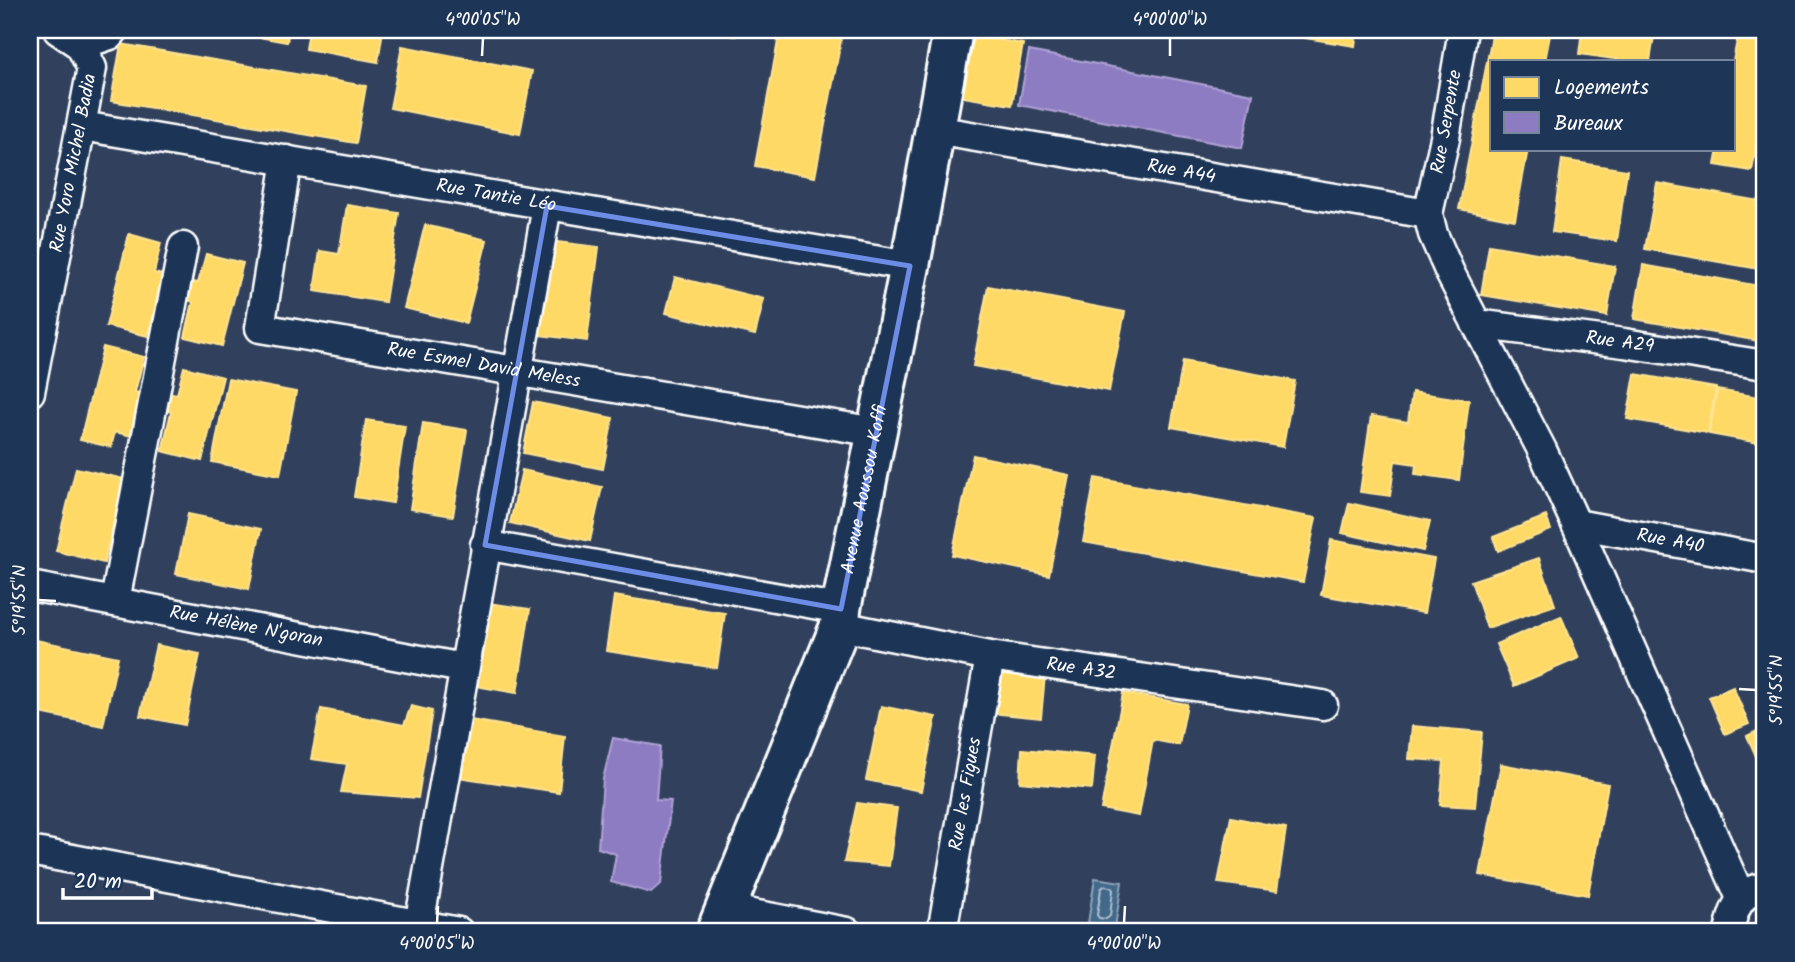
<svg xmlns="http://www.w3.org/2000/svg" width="1795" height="962" font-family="Kalam,sans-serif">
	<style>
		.water { fill: #42678a; stroke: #8ea4b9; stroke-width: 2 }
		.homes { fill: #ffd966; stroke: #ffe494; stroke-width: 2 }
		.offices { fill: #8e7cc3; stroke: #b0a3d5; stroke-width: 2 }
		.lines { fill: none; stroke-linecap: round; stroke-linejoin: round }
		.shore { stroke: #b3c2d0; stroke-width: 2 }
		.street-casing { stroke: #fff; stroke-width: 33 }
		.secondary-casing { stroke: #fff; stroke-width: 44 }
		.street { stroke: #1d3557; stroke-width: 28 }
		.secondary { stroke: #1d3557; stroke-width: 38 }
		.marked { fill: none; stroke: #6c8ce6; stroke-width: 5; stroke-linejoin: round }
		.ticks { fill: none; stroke: #fff; stroke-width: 2.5 }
		.labels { text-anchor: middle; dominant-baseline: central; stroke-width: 7; stroke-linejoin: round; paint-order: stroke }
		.street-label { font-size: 19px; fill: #fff; stroke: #1d3557 }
		.neatline { fill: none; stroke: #fff; stroke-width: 2.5 }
		.ticks-label { font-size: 18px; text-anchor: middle; fill: #fff }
	</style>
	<rect width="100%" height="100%" fill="#31415d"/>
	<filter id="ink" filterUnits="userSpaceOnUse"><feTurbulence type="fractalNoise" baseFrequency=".0143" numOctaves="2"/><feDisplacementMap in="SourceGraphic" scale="14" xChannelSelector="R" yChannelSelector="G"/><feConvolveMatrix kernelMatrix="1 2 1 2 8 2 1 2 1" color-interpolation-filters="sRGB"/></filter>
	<g filter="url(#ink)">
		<!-- water -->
		<path class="water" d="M 1095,878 L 1122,882 L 1115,927 L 1088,923 Z"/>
		<!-- homes -->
		<path class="homes" d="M 232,30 L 289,30 L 287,42 L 231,32 Z
			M 309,30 L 383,30 L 378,62 L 306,49 Z
			M 506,30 L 549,30 L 548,38 Z
			M 697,30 L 736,30 L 735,36 Z
			M 780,30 L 843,30 L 815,177 L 755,166 Z
			M 1306,30 L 1357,30 L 1355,46 L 1305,38 Z
			M 1493,30 L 1551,30 L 1545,61 L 1492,61 L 1492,149 L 1528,149 L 1515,220 L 1459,209 Z
			M 1582,30 L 1655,30 L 1650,61 L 1628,61 L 1579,54 Z
			M 1739,30 L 1765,30 L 1765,96 L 1752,171 L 1715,165 L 1718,149 L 1734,149 L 1733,61 Z
			M 974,35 L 1023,44 L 1012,105 L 963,97 Z
			M 121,44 L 366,86 L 356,143 L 111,101 Z
			M 402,46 L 532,71 L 520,134 L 390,108 Z
			M 1562,160 L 1627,170 L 1617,241 L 1552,232 Z
			M 1657,183 L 1765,202 L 1765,270 L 1645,249 Z
			M 347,205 L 399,213 L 385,302 L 314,291 L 320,251 L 339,254 Z
			M 425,225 L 487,240 L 466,323 L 404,308 Z
			M 129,234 L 161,243 L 154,273 L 163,275 L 148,336 L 106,326 Z
			M 549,241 L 599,247 L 587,341 L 538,335 Z
			M 1489,245 L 1615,266 L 1607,316 L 1481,295 Z
			M 206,254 L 243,263 L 222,346 L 185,337 L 193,302 L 188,300 L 192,282 L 198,283 Z
			M 1643,265 L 1765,287 L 1765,342 L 1634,319 Z
			M 675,277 L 764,299 L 755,335 L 666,313 Z
			M 988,286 L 1125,312 L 1109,391 L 973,366 Z
			M 103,347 L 144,357 L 135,392 L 143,394 L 132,436 L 115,432 L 111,447 L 80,440 Z
			M 1183,361 L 1295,381 L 1283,447 L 1171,427 Z
			M 184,367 L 223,377 L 202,461 L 162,451 L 171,412 L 163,409 L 167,392 L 177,394 Z
			M 1635,374 L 1716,388 L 1708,433 L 1627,419 Z
			M 228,379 L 296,392 L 280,475 L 212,462 Z
			M 1717,390 L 1765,398 L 1765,444 L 1709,434 Z
			M 1412,392 L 1469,400 L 1459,480 L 1415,474 L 1416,464 L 1395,461 L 1390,496 L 1360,492 L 1371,416 L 1408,422 Z
			M 533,402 L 613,418 L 603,469 L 523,453 Z
			M 366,420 L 405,426 L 393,503 L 354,497 Z
			M 423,423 L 467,430 L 453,516 L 410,509 Z
			M 973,455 L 1069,475 L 1049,575 L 952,555 Z
			M 76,468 L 124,479 L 104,563 L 56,551 Z
			M 522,470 L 602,487 L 590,541 L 510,523 Z
			M 1095,478 L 1316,518 L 1303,582 L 1083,542 Z
			M 1349,503 L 1430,521 L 1423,551 L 1342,533 Z
			M 188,514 L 261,529 L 249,589 L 176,574 Z
			M 1546,516 L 1551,530 L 1498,551 L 1493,537 Z
			M 1331,540 L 1434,559 L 1424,613 L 1321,595 Z
			M 1539,558 L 1555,605 L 1487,628 L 1471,581 Z
			M 614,596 L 725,613 L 717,668 L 606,651 Z
			M 488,603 L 530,609 L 517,693 L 475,686 Z
			M 1561,616 L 1579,658 L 1514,686 L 1496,644 Z
			M 31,639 L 118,657 L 103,726 L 30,711 Z
			M 156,645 L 200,654 L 185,725 L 140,716 Z
			M 995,670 L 1045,675 L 1041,718 L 991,713 Z
			M 1733,687 L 1749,724 L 1725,734 L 1709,697 Z
			M 1123,693 L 1187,704 L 1179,745 L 1153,740 L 1139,816 L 1101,809 Z
			M 411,706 L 432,711 L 418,798 L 341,792 L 347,764 L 311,759 L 321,709 L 404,725 Z
			M 881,706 L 936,717 L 921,791 L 866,780 Z
			M 465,719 L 565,736 L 559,792 L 457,777 Z
			M 1412,726 L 1482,732 L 1475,807 L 1440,805 L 1444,761 L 1409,759 Z
			M 1765,727 L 1765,760 L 1759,763 L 1747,736 Z
			M 1022,749 L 1095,756 L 1092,789 L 1020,782 Z
			M 1501,764 L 1608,784 L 1588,895 L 1480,875 Z
			M 857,803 L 897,808 L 889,866 L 844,862 Z
			M 1231,817 L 1286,828 L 1277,891 L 1218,883 Z"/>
		<!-- offices -->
		<path class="offices" d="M 1029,51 L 1253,94 L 1242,148 L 1019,105 Z
			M 613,738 L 660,746 L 656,800 L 671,801 L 661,884 L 651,893 L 611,882 L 616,854 L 598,848 L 603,779 Z"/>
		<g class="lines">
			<!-- shore -->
			<path class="shore" d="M 1104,886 L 1111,887 L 1113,890 L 1110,916 L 1106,919 L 1099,918 L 1097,915 L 1101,889 Z"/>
			<defs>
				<g id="street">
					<path d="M 1463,30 L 1445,138 L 1428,214 L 1433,234 L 1450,273 L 1542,450 L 1576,524 L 1741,898"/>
					<path d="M 80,45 L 110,35 L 114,30"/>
					<path id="s1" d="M 82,126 L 910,266"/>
					<path id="s2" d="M 935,130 L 1428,214"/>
					<path id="s3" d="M 287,160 L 260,328 L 876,432"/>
					<path id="s4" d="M 1476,324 L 1624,343 L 1765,365"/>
					<path id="s5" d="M 30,392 L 92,68 L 80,45 L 58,30"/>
					<path id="s6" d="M 1576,524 L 1765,559"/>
					<path d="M 485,545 L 841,609"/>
					<path id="s7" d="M 30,586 L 463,668"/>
					<path d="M 115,601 L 183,247"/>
					<path id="s8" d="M 840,626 L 990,656 L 1323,705"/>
					<path d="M 30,851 L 459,932"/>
					<path d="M 726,909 L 847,932"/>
					<path d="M 419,925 L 547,206"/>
					<path id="s9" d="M 942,932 L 990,656"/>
					<path d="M 1729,932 C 1733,910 1740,890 1765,887"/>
				</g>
				<g id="secondary">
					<path id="s10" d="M 716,932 L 840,626 L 841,609 L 910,266 L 953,30"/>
				</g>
			</defs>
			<!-- street casing -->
			<use href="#street" class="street-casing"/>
			<!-- secondary casing -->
			<use href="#secondary" class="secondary-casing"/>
			<!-- street -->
			<use href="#street" class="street"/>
			<!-- secondary -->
			<use href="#secondary" class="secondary"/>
		</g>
	</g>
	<!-- marked area -->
	<path class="marked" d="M 547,206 L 910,266 L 841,609 L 485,545 Z"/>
	<!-- ticks -->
	<path class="ticks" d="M 482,56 L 483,38M 1170,56 L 1170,38M 38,600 L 56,601M 1739,689 L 1756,690M 437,923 L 438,906M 1124,923 L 1125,906"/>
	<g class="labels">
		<!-- street labels -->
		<g class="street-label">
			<text transform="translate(1447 122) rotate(-80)">Rue Serpente</text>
			<text stroke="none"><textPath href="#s5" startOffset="233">Rue Yoro Michel Badia</textPath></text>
			<text stroke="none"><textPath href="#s2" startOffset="250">Rue A44</textPath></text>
			<text stroke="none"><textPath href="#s1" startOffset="420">Rue Tantie Léo</textPath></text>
			<text stroke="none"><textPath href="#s4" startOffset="145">Rue A29</textPath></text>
			<text stroke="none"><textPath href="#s3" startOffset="397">Rue Esmel David Meless</textPath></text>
			<text stroke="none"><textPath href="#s10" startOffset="469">Avenue Aoussou Koffi</textPath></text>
			<text stroke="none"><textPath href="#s6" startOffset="96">Rue A40</textPath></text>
			<text stroke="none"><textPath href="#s7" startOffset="220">Rue Hélène N'goran</textPath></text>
			<text stroke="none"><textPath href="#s8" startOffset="245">Rue A32</textPath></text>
			<text stroke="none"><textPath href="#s9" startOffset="140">Rue les Figues</textPath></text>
		</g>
	</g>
	<!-- margin -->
	<rect width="1795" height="962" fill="none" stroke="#1d3557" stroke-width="77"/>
	<!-- legend -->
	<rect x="1490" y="60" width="245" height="91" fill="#1d3557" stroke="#77869a" stroke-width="2"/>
	<rect x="1504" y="77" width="35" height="21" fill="#ffd966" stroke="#77869a" stroke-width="2"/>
	<text x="1554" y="94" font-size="21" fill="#ffffff">Logements</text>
	<rect x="1504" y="112" width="35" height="21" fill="#8e7cc3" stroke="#77869a" stroke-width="2"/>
	<text x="1554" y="130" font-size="21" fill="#ffffff">Bureaux</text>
	<!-- scale -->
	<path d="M63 888v10h89v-10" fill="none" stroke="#ffffff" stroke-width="3.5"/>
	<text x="74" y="888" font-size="21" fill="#ffffff" stroke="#1d3557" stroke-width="5" paint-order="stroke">20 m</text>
	<rect x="38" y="38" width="1718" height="885" class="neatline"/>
	<g class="ticks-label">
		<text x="483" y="25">4°00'05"W</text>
		<text x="1170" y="25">4°00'00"W</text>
		<text transform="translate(19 600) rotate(-90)" y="6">5°19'55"N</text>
		<text transform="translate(1776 690) rotate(-90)" y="6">5°19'55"N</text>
		<text x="437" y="949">4°00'05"W</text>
		<text x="1124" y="949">4°00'00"W</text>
	</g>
</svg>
